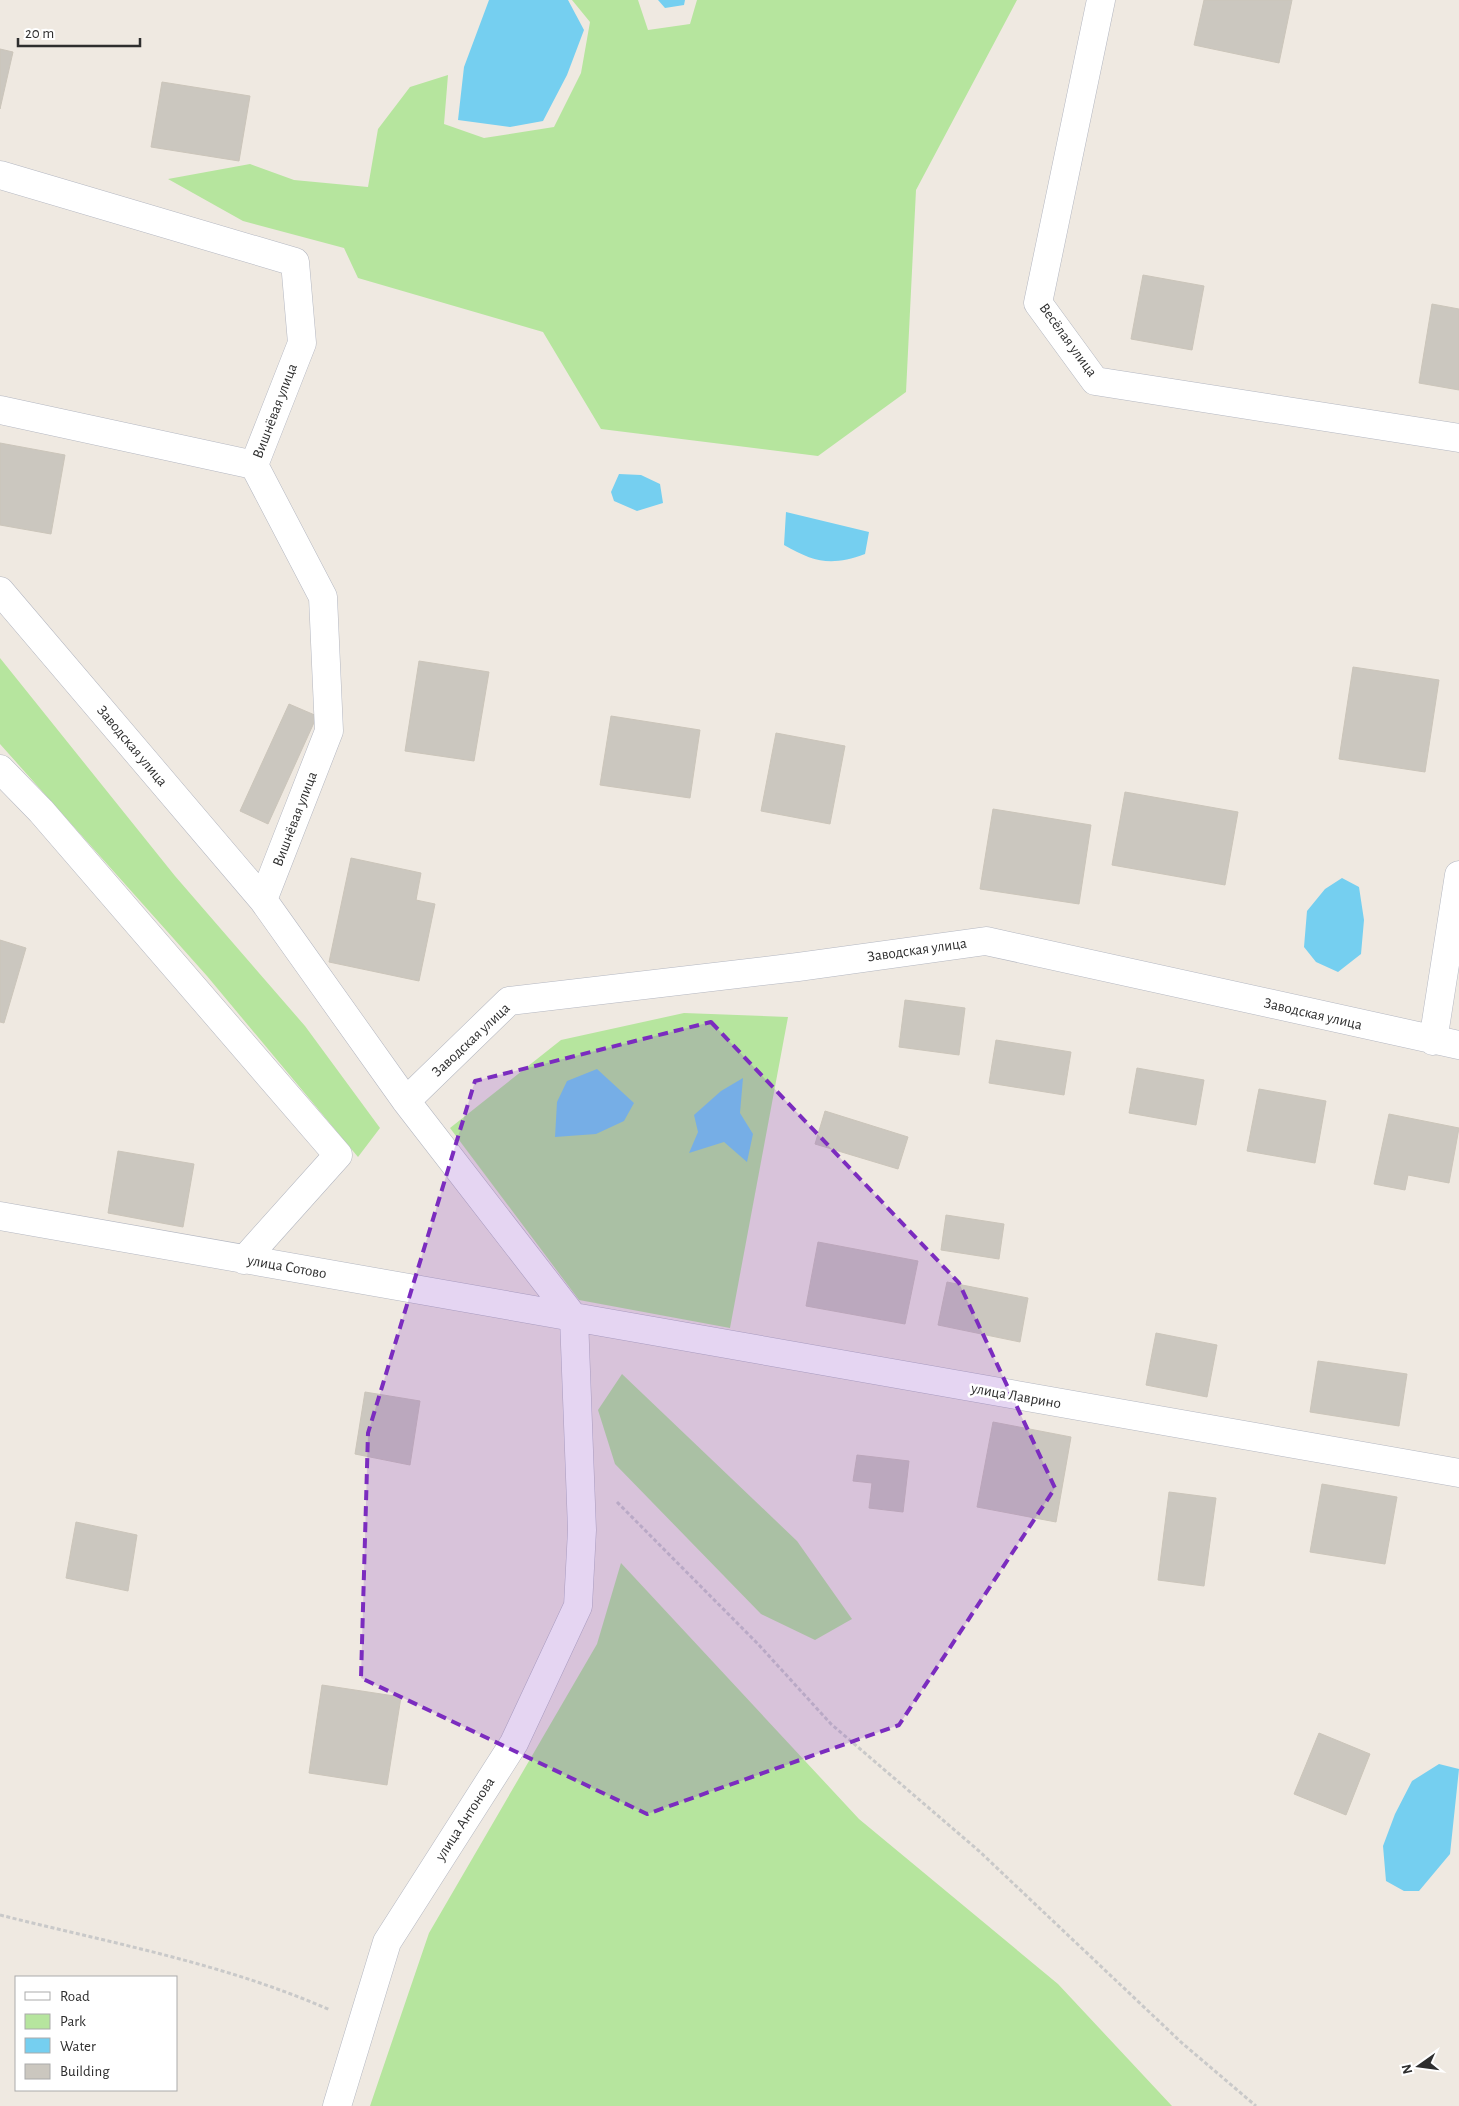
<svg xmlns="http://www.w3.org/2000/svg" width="1459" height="2106" font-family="'Alegreya Sans',sans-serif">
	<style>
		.green { fill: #b6e59e }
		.water { fill: #75cff0 }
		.building { fill: #cbc7bf; stroke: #cbc5ba }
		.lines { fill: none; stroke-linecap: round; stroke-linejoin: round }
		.street-casing { stroke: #b4b7c1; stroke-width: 29 }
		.path { stroke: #c9c9c9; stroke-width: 3; stroke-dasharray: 4 2.5; stroke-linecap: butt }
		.street { stroke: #fff; stroke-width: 28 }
		.marked { fill: #7b2cbf; fill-opacity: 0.2; stroke: #7b2cbf; stroke-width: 4; stroke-dasharray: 10 6; stroke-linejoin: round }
		.labels { text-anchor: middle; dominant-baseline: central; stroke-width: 5; stroke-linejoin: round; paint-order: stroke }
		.street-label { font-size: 15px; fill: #2e2e2e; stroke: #fff }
	</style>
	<rect width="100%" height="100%" fill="#efe9e1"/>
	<!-- green -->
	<path class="green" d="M 572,0 L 638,0 L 648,30 L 690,24 L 697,0 L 1017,0 L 916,190 L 906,392 L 818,456 L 601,429 L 543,332 L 358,278 L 344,248 L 243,221 L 168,179 L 250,164 L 294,180 L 368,187 L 378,129 L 410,87 L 448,75 L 444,124 L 484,138 L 554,127 L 581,73 L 590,22 Z
		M 0,658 L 175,876 L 305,1026 L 380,1128 L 358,1157 L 207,976 L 0,744 Z
		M 684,1013 L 788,1017 L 730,1328 L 579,1300 L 450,1128 L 561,1040 Z
		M 622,1374 L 797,1541 L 852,1619 L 815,1640 L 761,1614 L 615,1464 L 598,1410 Z
		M 621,1563 L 859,1819 L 1058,1984 L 1172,2106 L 370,2106 L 429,1933 L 597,1644 Z"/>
	<!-- water -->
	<path class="water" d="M 489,0 L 568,0 L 584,30 L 567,75 L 543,121 L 510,127 L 458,120 L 464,67 Z
		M 658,0 L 685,0 L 684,5 L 665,8 Z
		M 619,474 L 641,475 L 660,484 L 663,503 L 637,511 L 614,501 L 611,492 Z
		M 786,512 L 869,532 L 865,554 C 832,566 815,563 784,545 Z
		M 1342,878 L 1359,887 L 1364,920 L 1361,954 L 1338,972 L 1316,962 L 1304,947 L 1307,911 L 1325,889 Z
		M 597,1069 L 634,1103 L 624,1121 L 596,1134 L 555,1137 L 557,1102 L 567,1081 Z
		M 743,1078 L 740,1113 L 753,1134 L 747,1162 L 724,1142 L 689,1153 L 698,1132 L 694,1115 L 721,1091 Z
		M 1439,1764 L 1459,1769 L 1450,1854 L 1419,1891 L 1404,1891 L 1386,1881 L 1383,1846 L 1395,1814 L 1412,1781 Z"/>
	<!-- building -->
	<path class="building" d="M 1204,0 L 1292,0 L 1279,63 L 1194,45 Z
		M 0,49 L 13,52 L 0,109 Z
		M 162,82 L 250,96 L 239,161 L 151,147 Z
		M 1143,275 L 1204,286 L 1192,350 L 1131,339 Z
		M 1432,304 L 1459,309 L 1459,390 L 1419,383 Z
		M 0,443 L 65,455 L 51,534 L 0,525 Z
		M 419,661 L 489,672 L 474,761 L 405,751 Z
		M 1353,667 L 1439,680 L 1425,772 L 1339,759 Z
		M 289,704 L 317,716 L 268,824 L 240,811 Z
		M 611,716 L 700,730 L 690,798 L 600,785 Z
		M 776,733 L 845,746 L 830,824 L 761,811 Z
		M 1125,792 L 1238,812 L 1225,885 L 1112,865 Z
		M 993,809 L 1091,825 L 1079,904 L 980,889 Z
		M 351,858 L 421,873 L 416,900 L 435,904 L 419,981 L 329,962 Z
		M 0,940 L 26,948 L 4,1023 L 0,1022 Z
		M 905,1000 L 965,1008 L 959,1055 L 899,1047 Z
		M 996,1040 L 1071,1052 L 1064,1095 L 989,1083 Z
		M 1137,1068 L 1204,1080 L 1196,1125 L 1129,1113 Z
		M 1259,1089 L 1326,1101 L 1315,1163 L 1247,1151 Z
		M 825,1111 L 908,1137 L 898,1169 L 815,1144 Z
		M 1389,1114 L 1459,1128 L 1449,1183 L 1408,1175 L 1405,1190 L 1374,1184 Z
		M 118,1151 L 194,1164 L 183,1227 L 108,1213 Z
		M 946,1215 L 1004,1224 L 999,1259 L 941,1250 Z
		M 818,1242 L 918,1261 L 905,1324 L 806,1306 Z
		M 947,1282 L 1028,1298 L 1020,1342 L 938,1325 Z
		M 1156,1333 L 1217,1345 L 1207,1397 L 1146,1385 Z
		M 1318,1361 L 1407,1374 L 1399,1426 L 1310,1412 Z
		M 365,1392 L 420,1401 L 410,1465 L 355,1454 Z
		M 993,1422 L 1071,1437 L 1056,1522 L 977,1507 Z
		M 857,1455 L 909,1461 L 903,1512 L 869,1508 L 872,1483 L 853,1481 Z
		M 1322,1484 L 1397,1497 L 1385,1564 L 1310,1552 Z
		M 1169,1492 L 1216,1498 L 1204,1586 L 1158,1580 Z
		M 76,1522 L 137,1535 L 128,1591 L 66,1578 Z
		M 322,1685 L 401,1697 L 387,1785 L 309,1773 Z
		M 1319,1733 L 1370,1754 L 1346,1815 L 1294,1794 Z"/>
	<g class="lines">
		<defs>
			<path id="street" d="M 1101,0 L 1038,303 L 1095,381 L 1459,438
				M 0,175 L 295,262 L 302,343 L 254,465 L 323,597 L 329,731 L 263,900
				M 0,410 L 254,465
				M 0,591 L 263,900 L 406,1101 L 574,1318 L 582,1530 L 578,1606 L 514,1743 L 387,1942 L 337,2106
				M 0,769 L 41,811 L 338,1155 L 244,1260
				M 1433,1041 L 1459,875
				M 406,1101 L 509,1001 L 798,967 L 986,941 L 1459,1045
				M 0,1216 L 1459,1473"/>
		</defs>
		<!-- street casing -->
		<use href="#street" class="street-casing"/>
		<!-- path -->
		<path class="path" d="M 617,1502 L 758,1644 L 831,1724 L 979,1851 L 1182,2043 L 1256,2106
			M 0,1915 C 111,1943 226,1964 330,2010"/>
		<!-- street -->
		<use href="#street" class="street"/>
	</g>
	<!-- marked area -->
	<path class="marked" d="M 711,1022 L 959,1283 L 1055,1488 L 899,1725 L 647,1814 L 361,1678 L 368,1433 L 475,1081 Z"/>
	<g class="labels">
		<!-- street labels -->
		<g class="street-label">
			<text transform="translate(1068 340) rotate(54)">Весёлая улица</text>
			<text transform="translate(275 411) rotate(-69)">Вишнёвая улица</text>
			<text transform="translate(132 746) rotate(50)">Заводская улица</text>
			<text transform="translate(295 819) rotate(-69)">Вишнёвая улица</text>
			<text transform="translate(917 950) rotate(-8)">Заводская улица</text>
			<text transform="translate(1313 1014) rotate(13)">Заводская улица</text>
			<text transform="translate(471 1040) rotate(-43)">Заводская улица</text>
			<text transform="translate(287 1267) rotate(10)">улица Сотово</text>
			<text transform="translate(1016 1396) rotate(10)">улица Лаврино</text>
			<text transform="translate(465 1819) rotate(-57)">улица Антонова</text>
		</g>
	</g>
	<!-- legend -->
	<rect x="15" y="1976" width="162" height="115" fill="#ffffff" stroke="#ababab"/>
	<rect x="25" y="1992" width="25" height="8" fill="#ffffff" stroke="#ababab"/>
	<text x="60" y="2001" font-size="15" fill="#2e2e2e">Road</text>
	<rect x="25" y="2014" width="25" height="15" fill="#b6e59e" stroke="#ababab"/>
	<text x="60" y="2026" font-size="15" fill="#2e2e2e">Park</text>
	<rect x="25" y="2038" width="25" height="15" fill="#75cff0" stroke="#ababab"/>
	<text x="60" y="2051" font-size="15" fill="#2e2e2e">Water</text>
	<rect x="25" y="2064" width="25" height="15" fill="#cbc7bf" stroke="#ababab"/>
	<text x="60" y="2076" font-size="15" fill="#2e2e2e">Building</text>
	<!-- north arrow -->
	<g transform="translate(1419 2066) rotate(256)" stroke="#ffffff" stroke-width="4" paint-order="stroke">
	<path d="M0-4L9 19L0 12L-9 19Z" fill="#2e2e2e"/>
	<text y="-8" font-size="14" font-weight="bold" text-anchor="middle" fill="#2e2e2e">N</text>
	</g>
	<!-- scale -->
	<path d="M18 38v8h122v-8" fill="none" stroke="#2e2e2e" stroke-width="2.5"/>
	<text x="25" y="38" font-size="15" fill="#2e2e2e" stroke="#ffffff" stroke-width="4" paint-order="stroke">20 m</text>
</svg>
